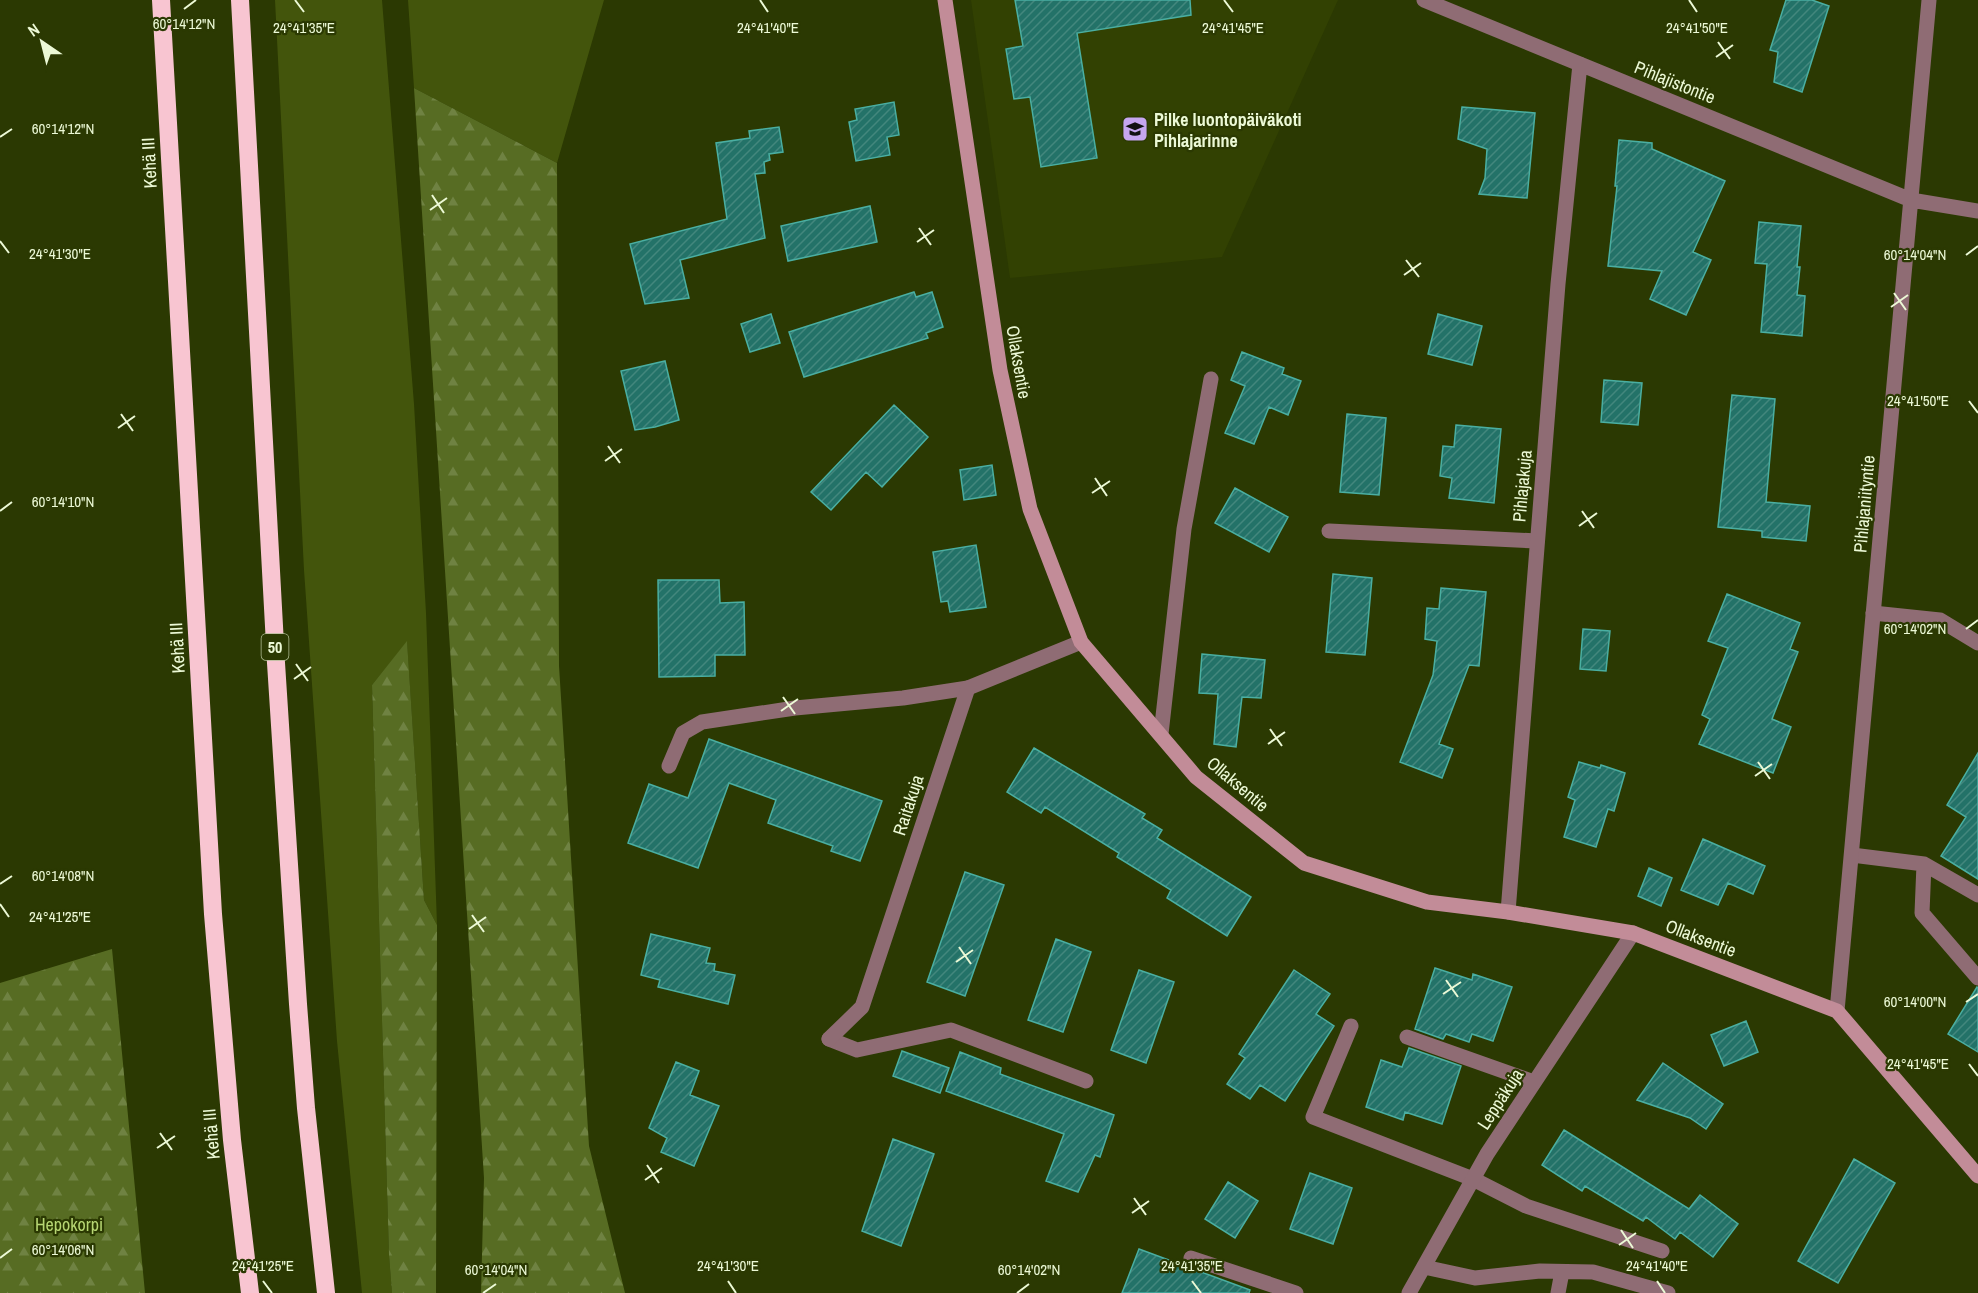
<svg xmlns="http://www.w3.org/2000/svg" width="1978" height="1293" font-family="'Archivo Narrow',sans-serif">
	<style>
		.built { fill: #324102 }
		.grass { fill: #43550c }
		.forest { fill: url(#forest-firs) }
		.building { fill: url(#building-hatch); stroke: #4aafa2; stroke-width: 1.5 }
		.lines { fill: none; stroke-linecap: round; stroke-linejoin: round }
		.lane { stroke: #8f6c74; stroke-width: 15 }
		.street { stroke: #8f6c74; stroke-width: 15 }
		.secondary { stroke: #c28c98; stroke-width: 15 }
		.highway { stroke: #f8c5d1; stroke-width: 18 }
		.ticks { fill: none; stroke: #ecf9d6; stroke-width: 2 }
		.labels { text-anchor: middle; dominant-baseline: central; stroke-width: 4.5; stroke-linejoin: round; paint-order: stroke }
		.shield { fill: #2b3902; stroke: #b2bf96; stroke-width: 1.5 }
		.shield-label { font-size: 16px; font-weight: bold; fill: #ecf9d6 }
		.street-label { font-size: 18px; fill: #ecf9d6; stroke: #2b3902 }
		.poi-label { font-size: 18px; font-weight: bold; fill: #ecf9d6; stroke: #2b3902; text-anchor: start }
		.park-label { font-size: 18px; fill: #b7d673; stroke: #2b3902 }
		.ticks-label { font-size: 15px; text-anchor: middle; fill: #ecf9d6; stroke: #2b3902; stroke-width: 4.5; stroke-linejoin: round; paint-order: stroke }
	</style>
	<defs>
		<pattern id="forest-firs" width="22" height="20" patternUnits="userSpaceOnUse" patternTransform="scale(1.5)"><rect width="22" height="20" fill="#576c23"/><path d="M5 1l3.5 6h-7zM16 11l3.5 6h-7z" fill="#6f8242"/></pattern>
		<pattern id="building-hatch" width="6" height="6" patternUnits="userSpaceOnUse" patternTransform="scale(1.5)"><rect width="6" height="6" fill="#237268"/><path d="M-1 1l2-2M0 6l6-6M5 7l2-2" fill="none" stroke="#43877d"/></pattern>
	</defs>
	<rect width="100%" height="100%" fill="#2b3902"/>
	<!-- built -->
	<path class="built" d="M 971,0 L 1338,0 L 1222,257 L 1010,278 Z"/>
	<!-- grass -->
	<path class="grass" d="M 275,0 L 382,0 L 414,404 L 426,613 L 437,925 L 424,900 L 407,642 L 372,685 L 389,1255 L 392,1293 L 362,1293 L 337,1041 L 304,570 Z
		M 408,0 L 604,0 L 557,163 L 414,88 Z"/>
	<!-- forest -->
	<path class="forest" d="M 414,88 L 557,163 L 559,666 L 589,1146 L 625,1293 L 481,1293 L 484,1178 Z
		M 407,641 L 424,900 L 437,925 L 436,1293 L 392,1293 L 389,1255 L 372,685 Z
		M 112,949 L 145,1293 L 0,1293 L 0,983 Z"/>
	<!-- building -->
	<path class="building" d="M 1015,0 L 1190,0 L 1191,15 L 1077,33 L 1097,158 L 1041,167 L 1030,97 L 1014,99 L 1006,49 L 1023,46 Z
		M 1786,0 L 1812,0 L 1829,6 L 1802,92 L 1774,82 L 1778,52 L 1770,50 Z
		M 894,102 L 899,135 L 887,137 L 890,155 L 856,161 L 849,122 L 857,120 L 855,109 Z
		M 1462,107 L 1535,113 L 1527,198 L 1479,194 L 1485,178 L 1487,149 L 1458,139 Z
		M 779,127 L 783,152 L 769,154 L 770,160 L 764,162 L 765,173 L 755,174 L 765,238 L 680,260 L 689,298 L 645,304 L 630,244 L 727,219 L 716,143 L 750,138 L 749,131 Z
		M 1619,140 L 1652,143 L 1652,149 L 1725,181 L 1693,252 L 1711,260 L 1686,315 L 1650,299 L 1662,271 L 1608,266 L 1617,186 L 1615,186 Z
		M 870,206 L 877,242 L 788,261 L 781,226 Z
		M 1759,222 L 1801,226 L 1797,267 L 1800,267 L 1797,295 L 1805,296 L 1802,336 L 1761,332 L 1767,264 L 1755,263 Z
		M 914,292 L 916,297 L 932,292 L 943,327 L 926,333 L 928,338 L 804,377 L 789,332 Z
		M 771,314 L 780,343 L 750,352 L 741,324 Z
		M 1438,314 L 1482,326 L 1472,365 L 1428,354 Z
		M 1242,352 L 1284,368 L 1282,374 L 1301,381 L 1288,415 L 1269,407 L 1254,444 L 1225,433 L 1245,386 L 1231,380 Z
		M 665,361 L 679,420 L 655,427 L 635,430 L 621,371 Z
		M 1604,380 L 1642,383 L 1638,425 L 1601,422 Z
		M 1732,395 L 1775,399 L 1766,502 L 1810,506 L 1806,541 L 1762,537 L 1762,531 L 1718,527 Z
		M 894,405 L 928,437 L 882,487 L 866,472 L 831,510 L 811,492 Z
		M 1347,414 L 1386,418 L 1379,495 L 1340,492 Z
		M 1456,425 L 1501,429 L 1494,503 L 1449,498 L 1452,478 L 1440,476 L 1443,446 L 1454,447 Z
		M 992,465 L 996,495 L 964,500 L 960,470 Z
		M 1235,488 L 1288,517 L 1269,552 L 1215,523 Z
		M 976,545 L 986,607 L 950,612 L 948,601 L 941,602 L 933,552 Z
		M 1333,574 L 1372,578 L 1365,655 L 1326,652 Z
		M 658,580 L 719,580 L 720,603 L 744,602 L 745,655 L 715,655 L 715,676 L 659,677 Z
		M 1441,588 L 1486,592 L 1479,666 L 1469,665 L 1439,744 L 1453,749 L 1442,778 L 1400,762 L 1433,675 L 1437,641 L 1425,639 L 1427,608 L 1439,609 Z
		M 1727,594 L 1800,623 L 1790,649 L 1798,652 L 1772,719 L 1791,727 L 1773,773 L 1699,744 L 1710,719 L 1702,715 L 1728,648 L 1708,641 Z
		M 1583,629 L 1610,631 L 1606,671 L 1580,669 Z
		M 1202,654 L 1265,660 L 1261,698 L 1242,697 L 1236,747 L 1214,744 L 1218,694 L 1199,693 Z
		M 709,739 L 882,801 L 860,861 L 831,851 L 833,846 L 768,823 L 776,800 L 729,783 L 698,868 L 628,843 L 649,784 L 688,798 Z
		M 1034,748 L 1145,814 L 1142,818 L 1162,830 L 1157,838 L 1251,897 L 1227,936 L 1167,898 L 1171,890 L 1117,857 L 1119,853 L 1045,807 L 1041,813 L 1007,792 Z
		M 1978,753 L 1978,879 L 1941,856 L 1966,817 L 1947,805 Z
		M 1579,762 L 1600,768 L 1601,765 L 1625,773 L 1614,811 L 1608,809 L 1596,847 L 1564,837 L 1575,800 L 1568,797 Z
		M 1703,839 L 1765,866 L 1753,894 L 1728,883 L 1718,905 L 1681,890 Z
		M 1649,868 L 1672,878 L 1661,906 L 1638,896 Z
		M 965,872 L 1004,885 L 965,996 L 927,982 Z
		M 651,934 L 710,948 L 706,963 L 715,964 L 714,971 L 735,975 L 728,1004 L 658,987 L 660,980 L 641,975 Z
		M 1056,939 L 1091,952 L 1063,1032 L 1028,1020 Z
		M 1435,968 L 1472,980 L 1473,974 L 1512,987 L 1493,1041 L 1472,1034 L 1469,1042 L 1446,1034 L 1443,1039 L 1415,1029 Z
		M 1139,970 L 1174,982 L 1146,1063 L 1111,1050 Z
		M 1294,970 L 1330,994 L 1316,1014 L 1334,1026 L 1285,1101 L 1260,1085 L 1250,1099 L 1227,1084 L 1245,1058 L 1239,1054 Z
		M 1977,987 L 1978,988 L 1978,1052 L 1948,1034 Z
		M 1746,1021 L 1758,1052 L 1724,1066 L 1711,1035 Z
		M 1409,1048 L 1461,1066 L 1442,1124 L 1405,1112 L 1403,1120 L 1366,1107 L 1381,1060 L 1402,1067 Z
		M 902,1051 L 949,1068 L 940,1093 L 893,1076 Z
		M 960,1052 L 1001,1068 L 1000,1074 L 1114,1115 L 1100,1157 L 1095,1155 L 1078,1192 L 1046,1181 L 1064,1134 L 946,1091 Z
		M 676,1062 L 699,1071 L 690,1095 L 719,1106 L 694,1166 L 661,1152 L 667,1138 L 649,1128 Z
		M 1663,1063 L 1723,1104 L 1706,1129 L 1690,1118 L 1637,1100 Z
		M 1564,1130 L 1689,1209 L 1700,1195 L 1738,1224 L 1713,1257 L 1680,1232 L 1675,1239 L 1646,1217 L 1643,1221 L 1585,1186 L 1582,1191 L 1542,1165 Z
		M 893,1139 L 934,1154 L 901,1246 L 862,1231 Z
		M 1854,1159 L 1895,1183 L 1838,1283 L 1798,1261 Z
		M 1310,1173 L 1352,1188 L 1333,1244 L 1290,1229 Z
		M 1228,1182 L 1258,1201 L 1235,1238 L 1205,1219 Z
		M 1139,1249 L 1250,1290 L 1249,1293 L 1122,1293 Z"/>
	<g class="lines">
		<!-- lane -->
		<path class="lane" d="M 1329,531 L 1537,541
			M 1873,613 L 1940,620 L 1978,643
			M 1161,734 L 1184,529 L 1211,379
			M 669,766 L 683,733 L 702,722 L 795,708 L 903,698 L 968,688
			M 1852,855 L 1924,864 L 1978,895
			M 1924,864 L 1922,913 L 1978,978
			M 1351,1026 L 1313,1117 L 1473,1179 L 1526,1206 L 1662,1251
			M 1407,1037 L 1534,1082
			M 829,1039 L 857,1050 L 951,1030 L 1086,1081
			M 1191,1258 L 1296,1293
			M 1424,1267 L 1475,1278 L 1540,1271 L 1593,1272 L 1668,1293
			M 1558,1293 L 1562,1272"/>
		<!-- street -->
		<path class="street" d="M 1424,0 L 1911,200 L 1978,211
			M 1508,912 L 1558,284 L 1580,64
			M 1837,1011 L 1929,0
			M 829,1039 L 862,1007 L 968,688 L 1081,642
			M 1409,1293 L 1487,1154 L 1633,933"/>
		<!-- secondary -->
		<path class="secondary" d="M 945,0 L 1000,370 L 1030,509 L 1081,642 L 1196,777 L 1304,863 L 1427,902 L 1508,912 L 1633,933 L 1837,1011 L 1978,1176"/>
		<!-- highway -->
		<path class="highway" d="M 161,0 L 213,914 L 232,1140 L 250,1293
			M 240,0 L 276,663 L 298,1004 L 306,1108 L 326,1293"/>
	</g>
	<!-- ticks -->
	<path class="ticks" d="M 295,0 L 304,12M 760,0 L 768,12M 1224,0 L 1233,12M 1689,0 L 1697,12M 184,9 L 196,0M 1718,42 L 1730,59M 1716,57 L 1733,45M 0,137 L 12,129M 432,195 L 444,213M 430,210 L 447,198M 919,228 L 931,245M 0,241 L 9,253M 917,242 L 934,230M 1966,255 L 1978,246M 1406,260 L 1419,277M 1404,275 L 1421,263M 1894,293 L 1906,310M 1891,307 L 1908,295M 1969,401 L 1978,413M 121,414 L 133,431M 118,428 L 135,416M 608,446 L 620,463M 605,461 L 622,449M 1095,478 L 1107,496M 1092,493 L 1110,481M 0,511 L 12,502M 1582,511 L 1594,528M 1579,526 L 1597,513M 1966,629 L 1978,620M 296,664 L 308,681M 294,679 L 311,667M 783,697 L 795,714M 781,711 L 798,699M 1270,729 L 1282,746M 1268,744 L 1285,732M 1758,762 L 1770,779M 1755,776 L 1772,764M 0,884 L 12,876M 0,904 L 9,917M 472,915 L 484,932M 469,929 L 486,917M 959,947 L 971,964M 956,962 L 973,950M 1446,980 L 1458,997M 1443,994 L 1461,982M 1966,1002 L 1978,994M 1969,1064 L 1978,1076M 160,1133 L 172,1150M 157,1148 L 175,1136M 647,1165 L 659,1183M 645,1180 L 662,1168M 1134,1198 L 1146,1215M 1132,1213 L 1149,1201M 1621,1230 L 1633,1248M 1619,1245 L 1636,1233M 0,1258 L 12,1249M 263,1281 L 272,1293M 728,1281 L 736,1293M 1192,1281 L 1201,1293M 1657,1281 L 1665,1293M 483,1293 L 496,1284M 1017,1293 L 1029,1284"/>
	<!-- icons -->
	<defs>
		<symbol id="school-square" viewBox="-11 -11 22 22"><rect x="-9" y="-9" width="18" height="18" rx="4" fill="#c6a6f0" stroke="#2b3902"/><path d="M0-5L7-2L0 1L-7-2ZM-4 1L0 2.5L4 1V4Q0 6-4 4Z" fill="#111"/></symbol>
	</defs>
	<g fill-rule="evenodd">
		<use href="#school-square" x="1120" y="114" width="30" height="30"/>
	</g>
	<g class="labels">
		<!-- shield labels -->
		<rect class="shield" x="261.5" y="634" width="27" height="26" rx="4.5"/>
		<g class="shield-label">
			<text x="275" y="647">50</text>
		</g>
		<!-- street labels -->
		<g class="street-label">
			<text transform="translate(1675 82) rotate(22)">Pihlajistontie</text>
			<text transform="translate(149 163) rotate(-93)">Kehä III</text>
			<text transform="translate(1019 362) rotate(80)">Ollaksentie</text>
			<text transform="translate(1522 486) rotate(-85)">Pihlajakuja</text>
			<text transform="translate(1864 504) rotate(-85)">Pihlajaniityntie</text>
			<text transform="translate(177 648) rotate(-93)">Kehä III</text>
			<text transform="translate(1238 784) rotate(40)">Ollaksentie</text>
			<text transform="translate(908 805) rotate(-72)">Raitakuja</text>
			<text transform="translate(1701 938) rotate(21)">Ollaksentie</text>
			<text transform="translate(1500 1099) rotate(-57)">Leppäkuja</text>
			<text transform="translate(211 1134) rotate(-95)">Kehä III</text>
		</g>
		<!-- poi labels -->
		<g class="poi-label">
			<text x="1154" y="119">Pilke luontopäiväkoti<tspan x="1154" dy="21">Pihlajarinne</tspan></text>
		</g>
		<!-- park labels -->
		<g class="park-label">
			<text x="69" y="1224">Hepokorpi</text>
		</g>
	</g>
	<g class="ticks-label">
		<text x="184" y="29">60°14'12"N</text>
		<text x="1697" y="33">24°41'50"E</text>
		<text x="304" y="33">24°41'35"E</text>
		<text x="768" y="33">24°41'40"E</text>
		<text x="1233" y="33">24°41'45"E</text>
		<text x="63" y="134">60°14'12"N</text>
		<text x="60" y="259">24°41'30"E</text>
		<text x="1915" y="260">60°14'04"N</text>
		<text x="1918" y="406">24°41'50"E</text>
		<text x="63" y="507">60°14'10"N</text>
		<text x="1915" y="634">60°14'02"N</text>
		<text x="63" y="881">60°14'08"N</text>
		<text x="60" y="922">24°41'25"E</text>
		<text x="1915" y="1007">60°14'00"N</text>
		<text x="1918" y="1069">24°41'45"E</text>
		<text x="63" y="1255">60°14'06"N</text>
		<text x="263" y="1271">24°41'25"E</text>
		<text x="728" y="1271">24°41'30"E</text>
		<text x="1192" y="1271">24°41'35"E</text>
		<text x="1657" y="1271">24°41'40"E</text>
		<text x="496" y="1275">60°14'04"N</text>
		<text x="1029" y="1275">60°14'02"N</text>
	</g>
	<!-- north arrow -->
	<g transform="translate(42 42) rotate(325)" stroke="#2b3902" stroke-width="4.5" paint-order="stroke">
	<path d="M0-4.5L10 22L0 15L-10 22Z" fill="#ecf9d6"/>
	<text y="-9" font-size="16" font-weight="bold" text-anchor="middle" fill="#ecf9d6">N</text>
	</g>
</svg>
